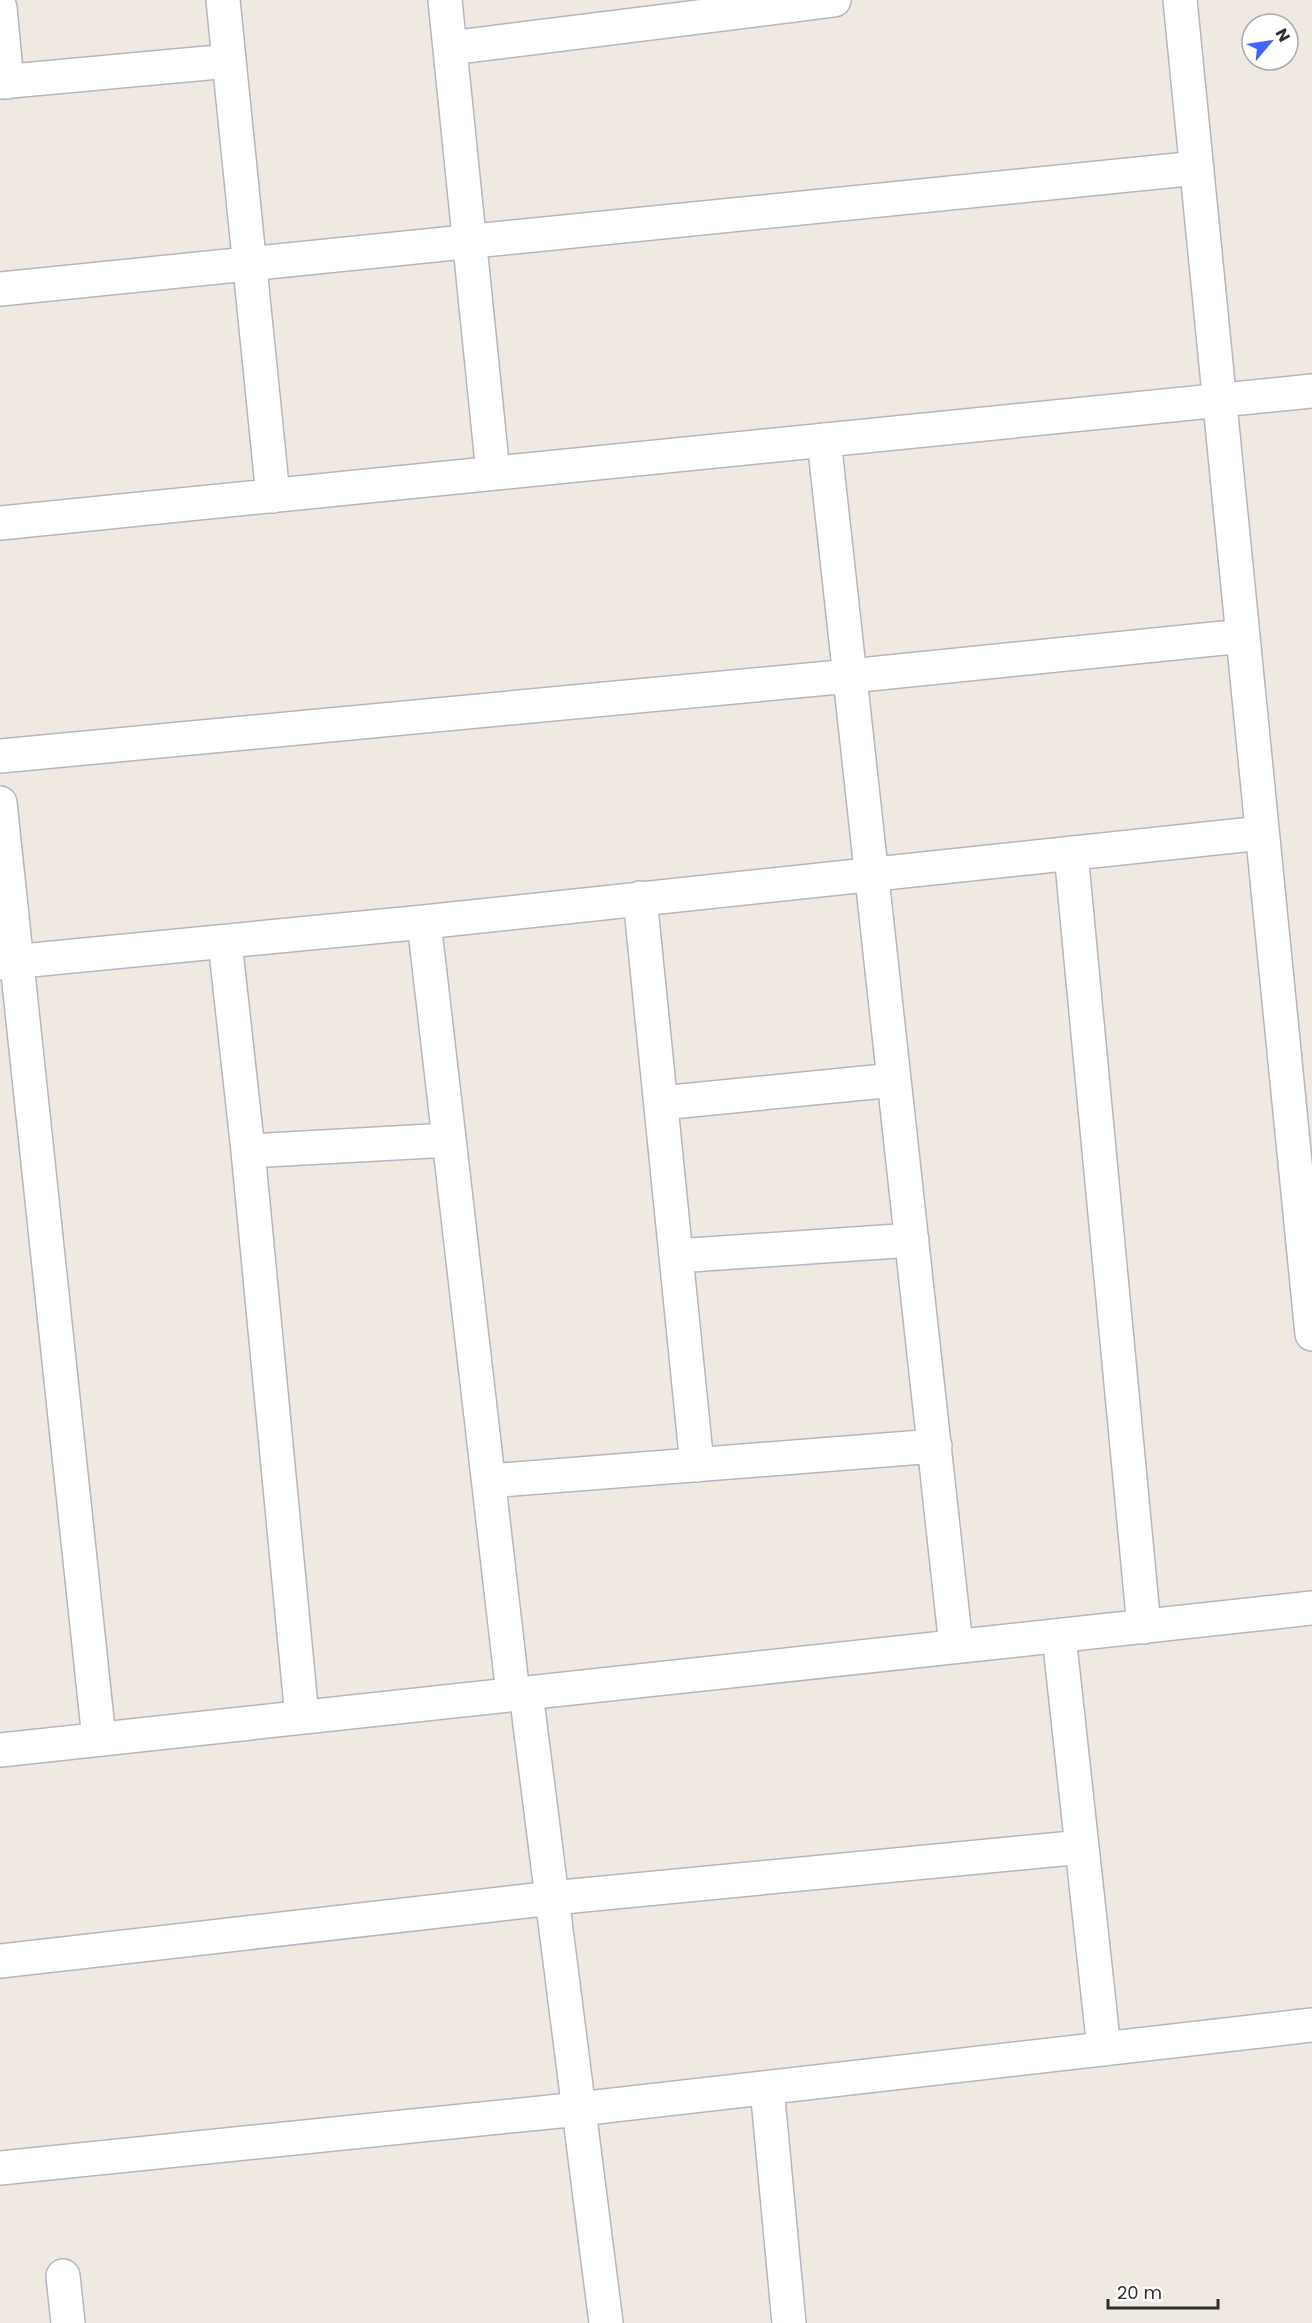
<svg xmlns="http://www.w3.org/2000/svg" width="1312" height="2323" font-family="Poppins,sans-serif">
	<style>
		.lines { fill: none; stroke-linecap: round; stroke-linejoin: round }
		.street-casing { stroke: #b4b7c1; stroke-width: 36 }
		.street { stroke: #fff; stroke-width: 33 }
	</style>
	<rect width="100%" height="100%" fill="#efe9e1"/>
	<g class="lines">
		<defs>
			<path id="street" d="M 223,0 L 273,496
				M 445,0 L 493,473
				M 1180,0 L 1312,1334
				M 0,8 L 7,82
				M 450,48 L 834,0
				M 0,82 L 229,61
				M 0,289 L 1197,168
				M 824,440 L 956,1646
				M 0,523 L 1312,391
				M 0,756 L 850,676 L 1243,636
				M 0,803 L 99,1739
				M 1071,853 L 1144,1627
				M 640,898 L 697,1465
				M 424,922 L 513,1694
				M 225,942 L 248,1151 L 302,1717
				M 0,963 L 424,922 L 1262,833
				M 661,1103 L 894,1080
				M 248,1151 L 449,1140
				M 676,1256 L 912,1240
				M 489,1481 L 935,1446
				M 1059,1636 L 1104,2049
				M 526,1693 L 606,2323
				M 0,1750 L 1312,1608
				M 0,1961 L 552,1898 L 1082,1847
				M 767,2088 L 789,2323
				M 0,2168 L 579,2109 L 1312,2025
				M 63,2276 L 68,2323"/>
		</defs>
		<!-- street casing -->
		<use href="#street" class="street-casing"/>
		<!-- street -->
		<use href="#street" class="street"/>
	</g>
	<!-- north arrow -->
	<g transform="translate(1270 42) rotate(61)"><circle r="28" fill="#ffffff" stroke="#ababab" stroke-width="1.5"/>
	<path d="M0-4.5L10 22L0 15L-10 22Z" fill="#4264fb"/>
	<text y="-9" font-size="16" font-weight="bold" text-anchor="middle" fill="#2e2e2e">N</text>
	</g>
	<!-- scale -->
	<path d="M1108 2299v9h110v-9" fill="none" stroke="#2e2e2e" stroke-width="3"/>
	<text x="1117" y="2299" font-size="18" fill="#2e2e2e" stroke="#ffffff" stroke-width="4.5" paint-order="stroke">20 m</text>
</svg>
